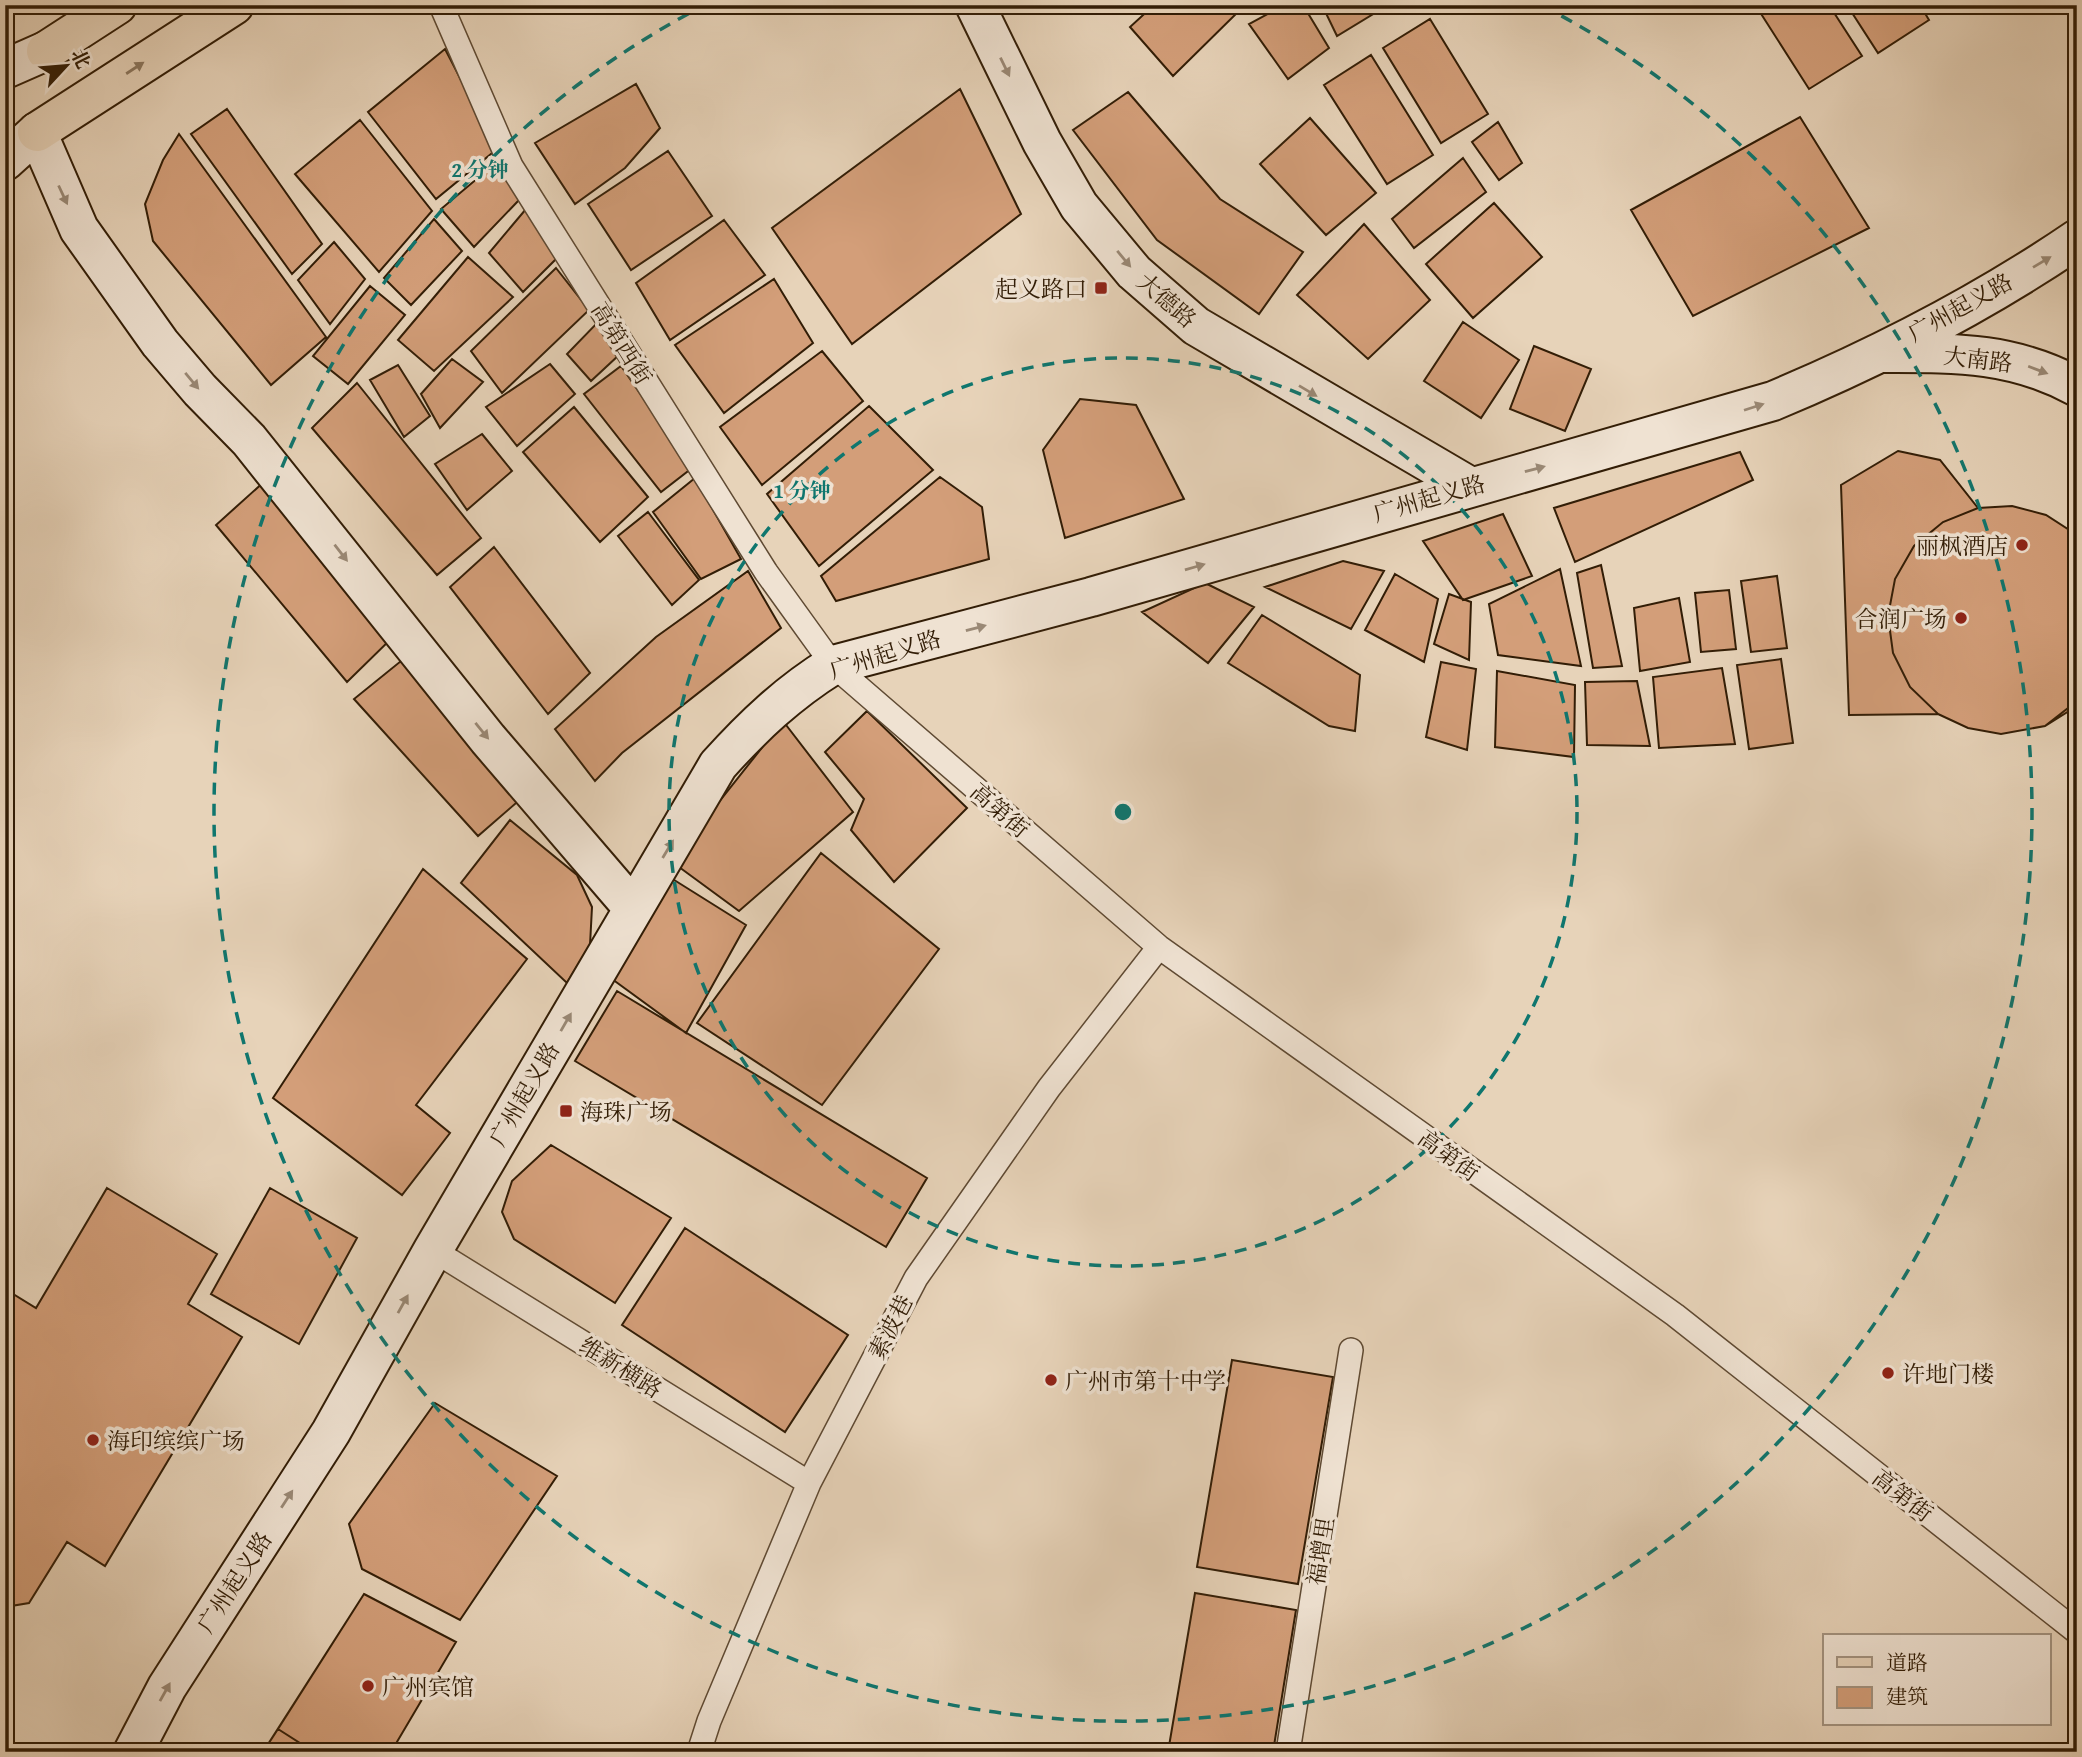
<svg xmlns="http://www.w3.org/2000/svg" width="2082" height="1757" font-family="'Gentium Book Plus','Noto Serif SC',serif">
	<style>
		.building { fill: #d39e79; stroke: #321d06; stroke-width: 2 }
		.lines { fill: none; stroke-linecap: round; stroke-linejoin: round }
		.lane-casing { stroke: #5f4a33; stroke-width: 26 }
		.secondary-casing { stroke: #321d06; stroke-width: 42 }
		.primary-casing { stroke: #321d06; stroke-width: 42 }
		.lane { stroke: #efe2d2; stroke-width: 23 }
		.secondary { stroke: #efe2d2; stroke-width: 38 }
		.primary { stroke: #e7d3b9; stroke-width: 38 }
		.oneway { fill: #9a8976 }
		.oneway2 { fill: #8c7860 }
		.ring { fill: none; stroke: #0f766e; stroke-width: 3.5; stroke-dasharray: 12 9 }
		.poi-dot { fill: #8f2418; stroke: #efe2d2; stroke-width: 2.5 }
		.labels { text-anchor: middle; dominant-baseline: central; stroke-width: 7; stroke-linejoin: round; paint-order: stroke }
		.poi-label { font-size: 23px; fill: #321d06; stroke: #efe2d2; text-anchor: start }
		.street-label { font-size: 23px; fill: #321d06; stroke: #efe2d2 }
		.centre { fill: #0f766e; stroke: #efe2d2; stroke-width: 3.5 }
		.ring-label { font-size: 21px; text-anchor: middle; font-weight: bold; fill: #0f766e; stroke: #efe2d2; stroke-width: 7; stroke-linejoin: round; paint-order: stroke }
	</style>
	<rect width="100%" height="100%" fill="#e7d3b9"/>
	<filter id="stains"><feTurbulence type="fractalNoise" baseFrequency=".00286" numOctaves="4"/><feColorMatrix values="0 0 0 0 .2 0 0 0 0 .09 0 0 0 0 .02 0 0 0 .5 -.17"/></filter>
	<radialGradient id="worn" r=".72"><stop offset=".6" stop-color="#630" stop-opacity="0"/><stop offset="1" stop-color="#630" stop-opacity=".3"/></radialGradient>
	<!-- building -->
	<path class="building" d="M 1154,5 L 1245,5 L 1173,76 L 1130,27 Z
		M 1284,5 L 1303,5 L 1329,48 L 1288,79 L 1249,24 Z
		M 1322,5 L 1388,5 L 1337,36 Z
		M 1764,5 L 1829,5 L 1862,56 L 1809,89 L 1758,9 Z
		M 1847,5 L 1920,5 L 1929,20 L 1878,53 Z
		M 1430,19 L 1488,114 L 1441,143 L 1383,48 Z
		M 445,49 L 497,149 L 436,199 L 368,112 Z
		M 1371,55 L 1433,155 L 1387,184 L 1324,85 Z
		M 636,84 L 660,128 L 625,168 L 575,204 L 535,143 Z
		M 960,89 L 1021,214 L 852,344 L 772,228 Z
		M 1128,92 L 1220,199 L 1303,252 L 1259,314 L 1157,240 L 1073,130 Z
		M 227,109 L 322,244 L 292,274 L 191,134 Z
		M 1800,117 L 1869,228 L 1693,316 L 1631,210 Z
		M 1310,118 L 1376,193 L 1326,235 L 1260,164 Z
		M 360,120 L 432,211 L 379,272 L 295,174 Z
		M 1498,122 L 1522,163 L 1499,180 L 1472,142 Z
		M 179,134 L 326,337 L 271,385 L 153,241 L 145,204 L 163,160 Z
		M 668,151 L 712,216 L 631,270 L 588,204 Z
		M 1463,158 L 1486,192 L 1414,248 L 1392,219 Z
		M 498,161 L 519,200 L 474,247 L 441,209 Z
		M 1494,203 L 1542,257 L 1473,318 L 1426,264 Z
		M 526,209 L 558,257 L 523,292 L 489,253 Z
		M 434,219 L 462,251 L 411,305 L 384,278 Z
		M 724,220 L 765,275 L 670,340 L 636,283 Z
		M 1364,224 L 1430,300 L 1368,359 L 1297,295 Z
		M 334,242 L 365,279 L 330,324 L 298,280 Z
		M 468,257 L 513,297 L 434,371 L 398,340 Z
		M 556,268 L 589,310 L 502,393 L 471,351 Z
		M 774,279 L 813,343 L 724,413 L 675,345 Z
		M 370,286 L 405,315 L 348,384 L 313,356 Z
		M 599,321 L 620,354 L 591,381 L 567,354 Z
		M 1463,322 L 1519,360 L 1481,418 L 1424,381 Z
		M 1534,346 L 1591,369 L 1565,431 L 1510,409 Z
		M 822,351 L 863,401 L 762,485 L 720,427 Z
		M 452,359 L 483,382 L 440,428 L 421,394 Z
		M 550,364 L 575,394 L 517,446 L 486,407 Z
		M 398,365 L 430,416 L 404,437 L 370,380 Z
		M 621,366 L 692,468 L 661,492 L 584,394 Z
		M 357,383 L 481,538 L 437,575 L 312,428 Z
		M 1080,399 L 1136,405 L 1184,499 L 1065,538 L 1043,450 Z
		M 869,406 L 933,470 L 819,566 L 767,494 Z
		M 574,407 L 648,497 L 600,542 L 523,452 Z
		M 482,434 L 512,471 L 467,510 L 435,464 Z
		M 1898,451 L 1940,460 L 1978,508 L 2012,506 L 2046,515 L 2077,535 L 2077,701 L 2045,726 L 2001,734 L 1968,728 L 1938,714 L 1849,715 L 1841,485 Z
		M 1740,452 L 1753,480 L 1575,562 L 1554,508 Z
		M 940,477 L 982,507 L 989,559 L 836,601 L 821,576 Z
		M 695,478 L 741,559 L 701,579 L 653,512 Z
		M 266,480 L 393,637 L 347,682 L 216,525 Z
		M 2012,506 L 2046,515 L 2077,535 L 2077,706 L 2045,726 L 2001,734 L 1968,728 L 1938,714 L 1910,687 L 1893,653 L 1888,616 L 1895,579 L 1914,546 L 1943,522 L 1978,508 Z
		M 648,512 L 699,580 L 672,605 L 618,536 Z
		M 1503,514 L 1532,576 L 1463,600 L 1423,541 Z
		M 494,547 L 590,673 L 548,714 L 450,587 Z
		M 1343,561 L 1384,571 L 1351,629 L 1265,587 Z
		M 1601,565 L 1622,666 L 1593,668 L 1577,573 Z
		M 1560,569 L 1581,666 L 1498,655 L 1489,604 Z
		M 748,571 L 781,628 L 622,753 L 595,781 L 555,729 L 656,637 Z
		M 1395,574 L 1438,599 L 1424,662 L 1365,630 Z
		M 1777,576 L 1787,648 L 1751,652 L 1741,581 Z
		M 1205,583 L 1254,607 L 1208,663 L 1142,612 Z
		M 1729,590 L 1736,649 L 1701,652 L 1695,593 Z
		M 1449,594 L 1471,602 L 1469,660 L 1434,644 Z
		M 1679,598 L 1690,662 L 1640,671 L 1634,608 Z
		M 1262,615 L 1360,675 L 1355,731 L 1329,726 L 1228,663 Z
		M 1781,659 L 1793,743 L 1749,749 L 1737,665 Z
		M 401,661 L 523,797 L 478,836 L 354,699 Z
		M 1441,662 L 1476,669 L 1467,750 L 1426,737 Z
		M 1722,668 L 1735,744 L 1659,748 L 1653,677 Z
		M 1497,671 L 1575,685 L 1574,757 L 1495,747 Z
		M 1637,681 L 1650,746 L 1587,745 L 1585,682 Z
		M 867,711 L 967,808 L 894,882 L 851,830 L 864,799 L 825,752 Z
		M 783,721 L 853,812 L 739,911 L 679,867 L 696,831 Z
		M 510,820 L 577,875 L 592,907 L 590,945 L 567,983 L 461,883 Z
		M 821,853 L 939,949 L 822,1105 L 697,1023 Z
		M 423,869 L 527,959 L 416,1105 L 450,1133 L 402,1195 L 273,1098 Z
		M 671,878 L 746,925 L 686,1033 L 612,979 Z
		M 617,991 L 927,1178 L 886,1247 L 575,1061 Z
		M 551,1145 L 671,1218 L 615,1303 L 514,1239 L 502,1212 L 512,1181 Z
		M 107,1188 L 217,1254 L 188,1304 L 242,1337 L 105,1566 L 67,1542 L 29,1603 L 5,1607 L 5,1289 L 36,1308 Z
		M 270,1188 L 357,1238 L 299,1344 L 211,1294 Z
		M 685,1228 L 848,1335 L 785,1432 L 622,1325 Z
		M 1232,1360 L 1333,1377 L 1298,1584 L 1197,1567 Z
		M 435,1403 L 557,1476 L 460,1620 L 362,1569 L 349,1524 Z
		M 1195,1593 L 1296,1610 L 1273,1752 L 1168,1752 Z
		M 364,1594 L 456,1642 L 391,1752 L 263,1752 Z
		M 364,1594 L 456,1642 L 391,1752 L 314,1752 L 278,1729 Z
		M 278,1729 L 314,1752 L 263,1752 Z"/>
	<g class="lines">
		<defs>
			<path id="lane" d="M 441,5 L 511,166 L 766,572 L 833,665 L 1159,947 L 1675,1315 L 2077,1632
				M 433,1250 L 809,1483
				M 699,1752 L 709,1721 L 809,1483 L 916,1278 L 1049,1088 L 1159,947
				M 1288,1752 L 1351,1350"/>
			<path id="secondary" d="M 975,5 L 1042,142 L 1079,206 L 1134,272 L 1196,326 L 1469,486
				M 5,69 L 46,51
				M 5,161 L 37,132 L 79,229 L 160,343 L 200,390 L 249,440 L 488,739 L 633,908
				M 1880,353 C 1952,353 2012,351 2077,387
				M 133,1752 L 167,1687 L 331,1432 L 433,1250 L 718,765 C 753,726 788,693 833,665 L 1091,597 L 1773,401 C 1878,357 1983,303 2077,239"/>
			<path id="primary" d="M 46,51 L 117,5
				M 37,132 L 234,5"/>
		</defs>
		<!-- lane casing -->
		<use href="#lane" class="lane-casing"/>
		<!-- secondary casing -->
		<use href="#secondary" class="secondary-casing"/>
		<!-- primary casing -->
		<use href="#primary" class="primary-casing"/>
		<!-- lane -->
		<use href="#lane" class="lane"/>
		<!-- secondary -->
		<use href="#secondary" class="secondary"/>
		<!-- primary -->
		<use href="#primary" class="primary"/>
	</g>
	<!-- one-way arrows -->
	<defs><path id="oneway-solid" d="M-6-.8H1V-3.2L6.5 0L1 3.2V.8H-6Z" transform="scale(1.75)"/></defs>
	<g class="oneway">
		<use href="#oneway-solid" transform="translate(1005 67) rotate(64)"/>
		<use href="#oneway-solid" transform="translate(63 195) rotate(65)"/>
		<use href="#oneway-solid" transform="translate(1124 259) rotate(50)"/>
		<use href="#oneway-solid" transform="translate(2042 262) rotate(-31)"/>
		<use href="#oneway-solid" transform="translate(2038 370) rotate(21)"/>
		<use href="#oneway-solid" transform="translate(192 381) rotate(50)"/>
		<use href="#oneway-solid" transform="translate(1308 391) rotate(31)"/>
		<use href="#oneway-solid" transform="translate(1754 407) rotate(-18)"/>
		<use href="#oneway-solid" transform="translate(1535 469) rotate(-15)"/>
		<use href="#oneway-solid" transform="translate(341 553) rotate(52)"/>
		<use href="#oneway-solid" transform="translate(1195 567) rotate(-16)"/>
		<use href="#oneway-solid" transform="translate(976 628) rotate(-15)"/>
		<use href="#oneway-solid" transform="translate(482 731) rotate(51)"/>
		<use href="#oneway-solid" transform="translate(668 849) rotate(-59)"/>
		<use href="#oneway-solid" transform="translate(566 1022) rotate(-60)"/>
		<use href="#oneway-solid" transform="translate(403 1304) rotate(-61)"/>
		<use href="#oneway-solid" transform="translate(287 1499) rotate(-57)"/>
		<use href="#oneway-solid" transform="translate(165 1692) rotate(-61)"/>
	</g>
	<use class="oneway2" href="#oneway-solid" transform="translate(135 68) rotate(-33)"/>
	<!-- distance rings -->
	<g class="ring">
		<circle cx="1123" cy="812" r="454"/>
		<path d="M1543 6A909 909 0 1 1 703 6"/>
	</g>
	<!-- markers -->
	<g class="poi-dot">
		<rect x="1094" y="281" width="14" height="14" rx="3.5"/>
		<circle cx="2022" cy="545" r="7"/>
		<circle cx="1961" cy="618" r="7"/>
		<rect x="559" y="1104" width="14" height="14" rx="3.5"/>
		<circle cx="1888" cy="1373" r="7"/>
		<circle cx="1051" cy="1380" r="7"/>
		<circle cx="93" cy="1440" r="7"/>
		<circle cx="368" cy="1686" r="7"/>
	</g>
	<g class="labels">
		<!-- poi labels -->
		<g class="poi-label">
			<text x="1087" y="288" text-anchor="end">起义路口</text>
			<text x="2008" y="545" text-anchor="end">丽枫酒店</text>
			<text x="1947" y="618" text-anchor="end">合润广场</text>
			<text x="580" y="1111">海珠广场</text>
			<text x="1902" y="1373">许地门楼</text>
			<text x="1065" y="1380">广州市第十中学</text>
			<text x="107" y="1440">海印缤缤广场</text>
			<text x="382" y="1686">广州宾馆</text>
		</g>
		<!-- street labels -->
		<g class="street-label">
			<text transform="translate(1167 300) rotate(41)">大德路</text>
			<text transform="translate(1960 307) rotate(-29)">广州起义路</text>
			<text transform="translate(622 343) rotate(58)">高第西街</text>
			<text transform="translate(1978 359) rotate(7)">大南路</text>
			<text transform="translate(1429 498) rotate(-16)">广州起义路</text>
			<text transform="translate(885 654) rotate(-17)">广州起义路</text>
			<text transform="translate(1000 810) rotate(41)">高第街</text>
			<text transform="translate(524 1094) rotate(-60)">广州起义路</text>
			<text transform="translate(1449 1155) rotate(36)">高第街</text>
			<text transform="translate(890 1327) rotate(-63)">素波巷</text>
			<text transform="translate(621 1367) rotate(32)">维新横路</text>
			<text transform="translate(1903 1495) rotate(38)">高第街</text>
			<text transform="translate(1320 1551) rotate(-81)">福增里</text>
			<text transform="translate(234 1582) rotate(-57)">广州起义路</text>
		</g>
	</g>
	<circle cx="1123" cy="812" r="10" class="centre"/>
	<g class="ring-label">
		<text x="480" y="177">2 分钟</text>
		<text x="802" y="498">1 分钟</text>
	</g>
	<!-- margin -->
	<rect width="2082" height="1757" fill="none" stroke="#e7d3b9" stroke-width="28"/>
	<rect x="7" y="7" width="2068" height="1743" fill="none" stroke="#321d06" stroke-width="3.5"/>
	<rect x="14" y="14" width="2054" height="1729" fill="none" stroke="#321d06" stroke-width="2"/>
	<!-- legend -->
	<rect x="1823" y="1634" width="228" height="91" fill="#efe2d2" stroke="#a39380" stroke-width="2"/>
	<rect x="1837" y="1657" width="35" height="10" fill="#e7d3b9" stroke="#a39380" stroke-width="2"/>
	<text x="1886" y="1670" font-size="21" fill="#321d06">道路</text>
	<rect x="1837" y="1687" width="35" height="21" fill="#d39e79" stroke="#a39380" stroke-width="2"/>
	<text x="1886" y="1704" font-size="21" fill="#321d06">建筑</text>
	<!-- north arrow -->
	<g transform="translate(66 66) rotate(64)" stroke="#efe2d2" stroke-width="5" paint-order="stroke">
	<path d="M0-5L12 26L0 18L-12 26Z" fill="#321d06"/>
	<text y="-10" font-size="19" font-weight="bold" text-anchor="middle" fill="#321d06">北</text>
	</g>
	<rect width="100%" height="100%" filter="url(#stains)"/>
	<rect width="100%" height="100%" fill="url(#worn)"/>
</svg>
